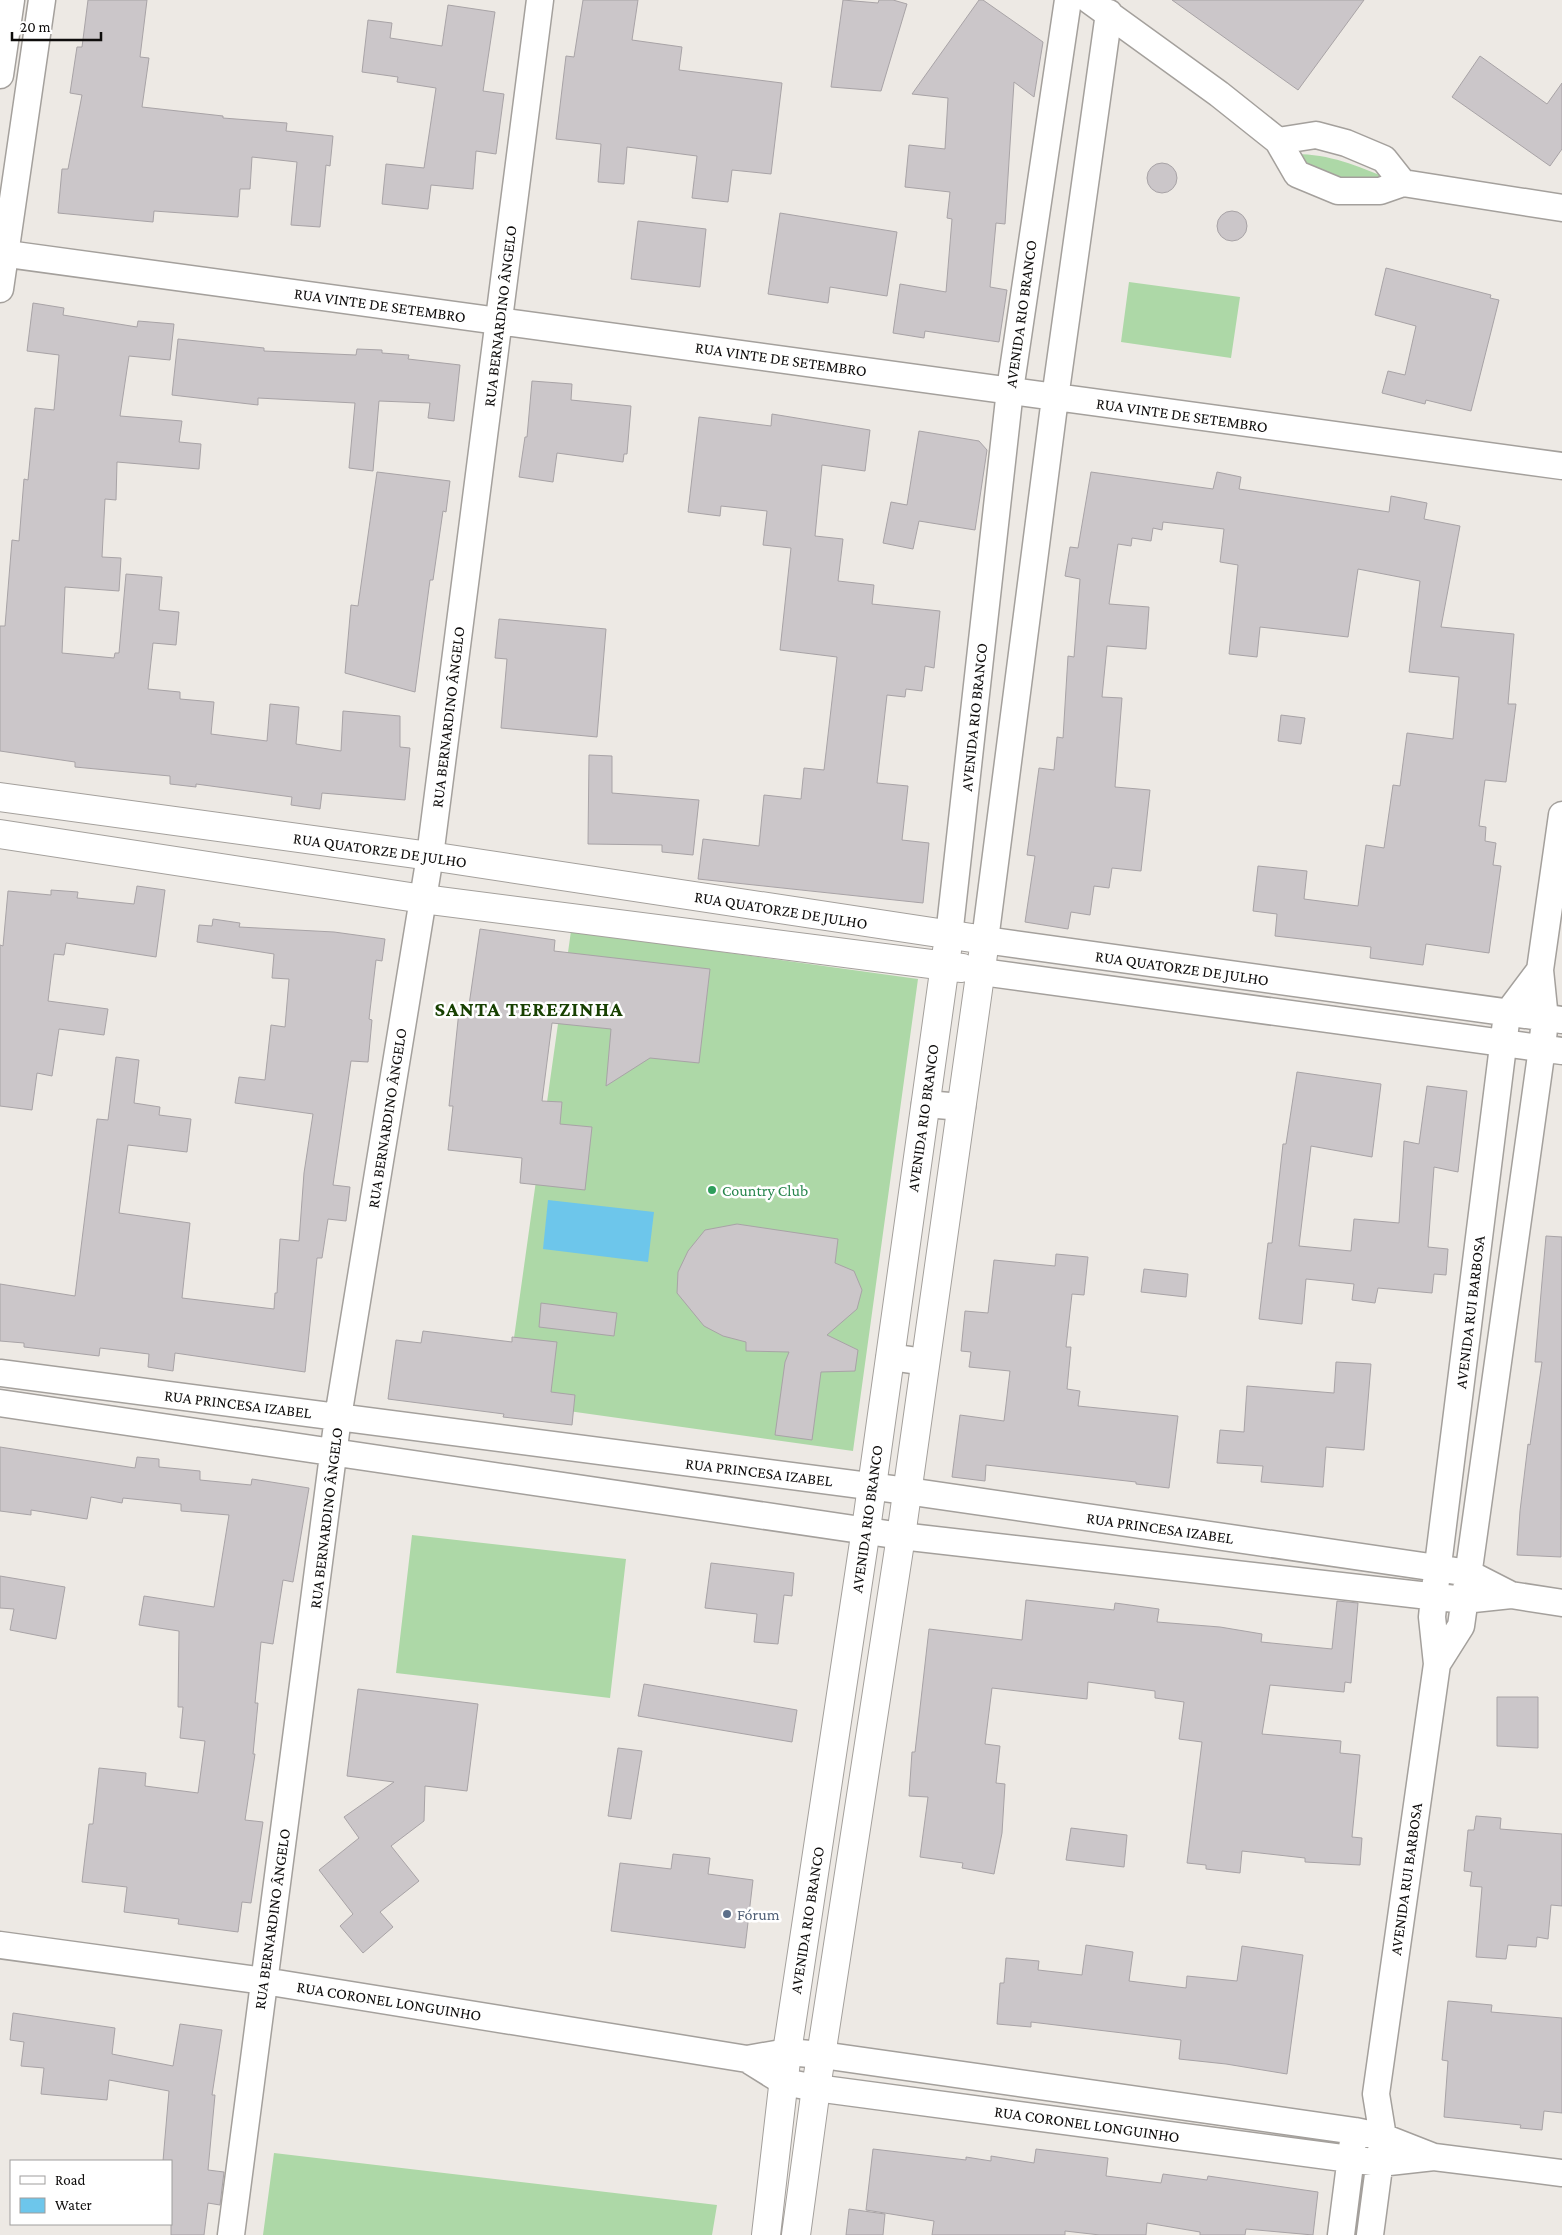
<svg xmlns="http://www.w3.org/2000/svg" width="1562" height="2235" font-family="'Crimson Pro',serif">
	<style>
		.grass { fill: #add8a7 }
		.water { fill: #6dc6eb }
		.building { fill: #cbc6c9; stroke: #a8a3a6 }
		.lines { fill: none; stroke-linecap: round; stroke-linejoin: round }
		.minor-casing { stroke: #a4a09c; stroke-width: 29 }
		.tertiary-casing { stroke: #a4a09c; stroke-width: 30 }
		.minor { stroke: #fff; stroke-width: 26 }
		.tertiary { stroke: #fff; stroke-width: 28 }
		.leisure-dot { fill: #2e9e5b; stroke: #fff; stroke-width: 2 }
		.service-dot { fill: #5c6f8a; stroke: #fff; stroke-width: 2 }
		.labels { text-anchor: middle; dominant-baseline: central; stroke-width: 5; stroke-linejoin: round; paint-order: stroke }
		.street-label { font-size: 16px; fill: #0e0c0b; stroke: #fff }
		.leisure-label { font-size: 16px; fill: #27864d; stroke: #fff; text-anchor: start }
		.service-label { font-size: 16px; fill: #4e5e75; stroke: #fff; text-anchor: start }
		.district-label { font-size: 21px; font-weight: bold; letter-spacing: 1px; fill: #174001; stroke: #fff }
	</style>
	<rect width="100%" height="100%" fill="#ede9e4"/>
	<!-- grass -->
	<path class="grass" d="M 1291,154 C 1327,153 1356,165 1389,179 L 1383,186 L 1312,174 Z
		M 1129,282 L 1240,297 L 1231,358 L 1121,342 Z
		M 571,931 L 918,979 L 853,1451 L 505,1402 Z
		M 412,1535 L 626,1559 L 610,1698 L 396,1673 Z
		M 274,2153 L 717,2205 L 712,2235 L 263,2235 Z"/>
	<!-- water -->
	<path class="water" d="M 548,1200 L 654,1212 L 648,1262 L 543,1249 Z"/>
	<!-- building -->
	<path class="building" d="M 88,0 L 147,0 L 140,57 L 149,58 L 142,107 L 223,116 L 223,118 L 287,123 L 286,131 L 333,136 L 330,166 L 326,165 L 320,227 L 291,225 L 297,162 L 252,157 L 250,189 L 240,189 L 238,217 L 154,211 L 153,222 L 58,213 L 62,169 L 68,169 L 82,95 L 70,93 L 77,47 L 82,47 Z
		M 583,0 L 638,0 L 632,40 L 682,47 L 679,70 L 782,83 L 771,174 L 732,170 L 728,202 L 692,198 L 697,156 L 627,147 L 624,184 L 598,182 L 601,144 L 556,139 L 566,56 L 574,57 Z
		M 843,0 L 878,3 L 879,0 L 893,0 L 907,4 L 881,91 L 831,87 Z
		M 979,0 L 983,0 L 1043,42 L 1034,97 L 1014,82 L 1005,224 L 996,223 L 990,287 L 1007,290 L 999,342 L 925,331 L 924,338 L 893,333 L 900,284 L 946,292 L 952,219 L 947,218 L 950,192 L 905,187 L 909,145 L 945,149 L 948,98 L 912,94 Z
		M 1172,0 L 1364,0 L 1298,90 Z
		M 448,5 L 495,12 L 483,91 L 504,94 L 496,154 L 476,151 L 473,189 L 431,185 L 428,209 L 382,204 L 386,164 L 424,168 L 436,88 L 397,82 L 398,77 L 362,72 L 368,20 L 392,23 L 390,38 L 442,46 Z
		M 1480,56 L 1547,104 L 1562,83 L 1562,149 L 1550,166 L 1452,97 Z
		M1147 178a15 15 0 1 1 30 0a15 15 0 1 1-30 0Z
		M1217 226a15 15 0 1 1 30 0a15 15 0 1 1-30 0Z
		M 780,213 L 897,232 L 887,296 L 830,287 L 828,303 L 768,294 Z
		M 638,221 L 706,229 L 700,287 L 631,279 Z
		M 1386,268 L 1491,295 L 1490,298 L 1499,300 L 1471,411 L 1426,400 L 1425,404 L 1382,393 L 1388,371 L 1405,375 L 1416,326 L 1375,315 Z
		M 33,303 L 64,308 L 63,315 L 137,327 L 138,321 L 174,324 L 170,360 L 129,356 L 120,416 L 182,421 L 179,442 L 201,444 L 199,469 L 117,462 L 116,500 L 105,499 L 102,557 L 121,558 L 119,591 L 65,587 L 62,653 L 114,658 L 115,653 L 119,653 L 126,574 L 162,577 L 159,610 L 179,612 L 176,645 L 153,643 L 148,689 L 180,692 L 180,699 L 214,702 L 211,734 L 267,741 L 270,704 L 299,707 L 296,744 L 341,751 L 343,711 L 400,716 L 400,747 L 410,748 L 405,800 L 322,793 L 320,809 L 291,805 L 292,797 L 196,784 L 196,787 L 170,784 L 170,776 L 75,767 L 75,762 L 0,751 L 0,626 L 5,626 L 12,540 L 19,541 L 24,479 L 28,480 L 35,408 L 54,410 L 59,355 L 27,351 Z
		M 178,339 L 264,348 L 264,351 L 356,355 L 357,349 L 382,350 L 382,353 L 409,355 L 408,359 L 460,365 L 454,421 L 428,418 L 430,403 L 379,401 L 373,471 L 349,468 L 355,403 L 258,398 L 258,405 L 172,395 Z
		M 532,381 L 572,384 L 571,400 L 631,406 L 627,454 L 624,454 L 623,462 L 557,453 L 553,482 L 519,477 L 525,437 L 527,437 Z
		M 772,414 L 870,430 L 865,471 L 822,465 L 815,536 L 843,539 L 838,581 L 874,585 L 872,604 L 940,611 L 934,668 L 925,666 L 922,691 L 906,689 L 905,697 L 887,695 L 877,783 L 908,786 L 902,840 L 929,843 L 923,903 L 698,879 L 703,839 L 759,846 L 764,795 L 801,799 L 804,768 L 824,770 L 837,657 L 780,650 L 791,548 L 763,545 L 767,511 L 721,506 L 720,516 L 688,512 L 699,417 L 771,426 Z
		M 919,431 L 979,441 L 987,450 L 975,530 L 919,521 L 913,549 L 883,543 L 891,502 L 907,505 Z
		M 377,472 L 450,481 L 446,512 L 443,511 L 433,580 L 430,580 L 415,692 L 345,673 L 351,605 L 358,606 Z
		M 1091,472 L 1213,489 L 1217,472 L 1241,477 L 1239,489 L 1389,512 L 1391,496 L 1427,503 L 1424,519 L 1460,526 L 1441,627 L 1514,634 L 1508,704 L 1516,704 L 1506,782 L 1485,780 L 1479,826 L 1486,827 L 1485,841 L 1496,843 L 1493,865 L 1501,866 L 1489,953 L 1426,944 L 1423,965 L 1370,958 L 1371,947 L 1275,936 L 1277,914 L 1253,911 L 1258,866 L 1307,871 L 1304,899 L 1358,906 L 1366,845 L 1384,848 L 1393,785 L 1400,786 L 1407,733 L 1453,739 L 1459,677 L 1409,672 L 1420,581 L 1358,569 L 1348,637 L 1260,627 L 1257,657 L 1229,654 L 1238,565 L 1220,562 L 1224,529 L 1163,522 L 1162,530 L 1153,528 L 1151,541 L 1132,538 L 1131,546 L 1118,544 L 1109,604 L 1149,607 L 1146,649 L 1107,646 L 1102,697 L 1122,698 L 1115,787 L 1150,790 L 1141,871 L 1112,868 L 1109,888 L 1094,886 L 1090,915 L 1071,912 L 1068,929 L 1025,922 L 1035,856 L 1027,855 L 1039,768 L 1054,770 L 1057,737 L 1063,738 L 1068,656 L 1074,657 L 1080,579 L 1065,576 L 1070,547 L 1078,548 Z
		M 499,619 L 606,629 L 597,737 L 501,728 L 507,659 L 495,658 Z
		M 1281,715 L 1305,718 L 1301,744 L 1278,741 Z
		M 589,755 L 612,756 L 612,793 L 699,800 L 693,855 L 662,852 L 662,845 L 588,844 Z
		M 137,886 L 165,890 L 156,957 L 66,943 L 64,955 L 54,954 L 48,1001 L 108,1009 L 104,1035 L 59,1029 L 52,1076 L 37,1073 L 32,1110 L 0,1106 L 0,945 L 3,946 L 8,891 L 51,895 L 51,890 L 78,892 L 77,898 L 134,904 Z
		M 213,919 L 240,923 L 239,927 L 334,932 L 385,939 L 382,961 L 376,960 L 369,1019 L 372,1020 L 368,1062 L 351,1061 L 333,1185 L 350,1187 L 346,1221 L 328,1219 L 322,1258 L 317,1258 L 305,1372 L 175,1353 L 173,1371 L 148,1367 L 149,1354 L 100,1348 L 99,1356 L 24,1347 L 24,1343 L 0,1341 L 0,1284 L 75,1296 L 97,1119 L 108,1120 L 116,1057 L 139,1060 L 134,1103 L 160,1107 L 159,1115 L 191,1119 L 187,1152 L 128,1145 L 119,1213 L 190,1223 L 182,1298 L 274,1309 L 275,1293 L 277,1293 L 280,1239 L 299,1241 L 304,1173 L 313,1114 L 235,1103 L 239,1077 L 265,1080 L 271,1025 L 285,1027 L 289,979 L 272,978 L 274,954 L 197,942 L 199,925 L 212,926 Z
		M 480,929 L 555,940 L 554,951 L 710,969 L 699,1063 L 650,1058 L 606,1086 L 611,1029 L 552,1023 L 542,1101 L 562,1102 L 560,1124 L 592,1127 L 585,1190 L 520,1183 L 522,1158 L 448,1150 L 453,1106 L 449,1106 L 459,1011 L 468,1012 Z
		M 1297,1072 L 1381,1084 L 1372,1157 L 1311,1146 L 1299,1246 L 1351,1251 L 1354,1219 L 1399,1223 L 1404,1141 L 1419,1144 L 1427,1086 L 1467,1091 L 1458,1172 L 1434,1167 L 1428,1247 L 1448,1249 L 1446,1275 L 1434,1274 L 1432,1293 L 1378,1288 L 1375,1303 L 1352,1300 L 1354,1284 L 1306,1279 L 1302,1324 L 1259,1319 L 1268,1243 L 1272,1243 L 1283,1144 L 1286,1144 Z
		M 737,1224 L 838,1239 L 835,1263 L 854,1271 L 862,1290 L 857,1309 L 827,1335 L 858,1350 L 855,1371 L 821,1372 L 812,1440 L 775,1435 L 785,1362 L 789,1352 L 746,1351 L 746,1342 L 723,1336 L 704,1326 L 677,1293 L 678,1272 L 688,1251 L 705,1230 Z
		M 1546,1236 L 1562,1237 L 1561,1557 L 1517,1555 L 1520,1511 L 1528,1444 L 1530,1445 L 1542,1362 L 1535,1362 Z
		M 1056,1254 L 1088,1257 L 1084,1295 L 1072,1294 L 1066,1347 L 1071,1347 L 1067,1389 L 1080,1391 L 1078,1406 L 1178,1416 L 1169,1488 L 1136,1484 L 1136,1482 L 986,1465 L 985,1481 L 952,1477 L 960,1415 L 1004,1421 L 1010,1371 L 969,1367 L 971,1352 L 961,1351 L 965,1311 L 988,1313 L 994,1260 L 1055,1266 Z
		M 1144,1269 L 1188,1274 L 1186,1297 L 1141,1292 Z
		M 541,1303 L 617,1313 L 614,1336 L 539,1327 Z
		M 423,1331 L 512,1342 L 512,1337 L 557,1342 L 551,1392 L 575,1395 L 572,1425 L 503,1417 L 504,1414 L 388,1399 L 396,1340 L 421,1343 Z
		M 1336,1362 L 1371,1364 L 1364,1450 L 1326,1447 L 1323,1487 L 1261,1482 L 1263,1466 L 1217,1463 L 1220,1430 L 1244,1432 L 1247,1386 L 1334,1393 Z
		M 0,1447 L 135,1468 L 137,1457 L 159,1459 L 159,1467 L 200,1471 L 200,1480 L 251,1485 L 252,1479 L 309,1488 L 293,1582 L 283,1580 L 273,1644 L 261,1642 L 255,1703 L 258,1703 L 253,1754 L 255,1754 L 245,1820 L 263,1822 L 251,1903 L 242,1902 L 238,1932 L 178,1924 L 179,1919 L 124,1912 L 127,1887 L 82,1882 L 89,1824 L 93,1824 L 99,1768 L 146,1773 L 145,1786 L 198,1793 L 205,1741 L 180,1738 L 183,1707 L 178,1707 L 179,1631 L 139,1625 L 144,1596 L 214,1607 L 229,1515 L 181,1511 L 181,1504 L 123,1498 L 122,1503 L 91,1497 L 87,1519 L 31,1510 L 31,1515 L 0,1511 Z
		M 711,1563 L 794,1573 L 792,1596 L 784,1595 L 778,1644 L 754,1642 L 757,1614 L 705,1608 Z
		M 0,1576 L 65,1587 L 56,1639 L 10,1630 L 14,1609 L 0,1608 Z
		M 1026,1600 L 1114,1610 L 1115,1603 L 1159,1609 L 1157,1622 L 1220,1627 L 1262,1634 L 1261,1642 L 1332,1649 L 1337,1601 L 1358,1603 L 1351,1683 L 1345,1682 L 1344,1692 L 1270,1685 L 1262,1734 L 1341,1741 L 1340,1753 L 1360,1755 L 1352,1837 L 1362,1838 L 1360,1865 L 1305,1862 L 1305,1858 L 1242,1851 L 1240,1873 L 1206,1869 L 1206,1865 L 1187,1863 L 1202,1742 L 1179,1739 L 1184,1702 L 1155,1698 L 1155,1691 L 1088,1682 L 1087,1699 L 992,1688 L 985,1744 L 1000,1746 L 996,1783 L 1005,1784 L 1002,1833 L 994,1874 L 962,1868 L 963,1863 L 920,1857 L 928,1797 L 909,1796 L 912,1752 L 915,1752 L 929,1629 L 1022,1640 Z
		M 644,1684 L 797,1710 L 792,1742 L 638,1716 Z
		M 358,1689 L 478,1704 L 467,1791 L 425,1786 L 424,1821 L 391,1846 L 419,1881 L 380,1912 L 393,1927 L 363,1953 L 340,1926 L 353,1914 L 319,1870 L 359,1838 L 344,1817 L 394,1782 L 347,1776 Z
		M 1497,1697 L 1538,1697 L 1538,1748 L 1497,1746 Z
		M 618,1748 L 642,1751 L 631,1819 L 608,1816 Z
		M 1476,1816 L 1501,1818 L 1500,1829 L 1562,1834 L 1562,1906 L 1551,1905 L 1548,1939 L 1537,1937 L 1536,1947 L 1508,1945 L 1506,1959 L 1476,1957 L 1482,1887 L 1470,1886 L 1472,1872 L 1464,1871 L 1468,1830 L 1474,1830 Z
		M 1071,1828 L 1127,1835 L 1124,1867 L 1066,1860 Z
		M 673,1854 L 710,1858 L 708,1874 L 753,1880 L 745,1948 L 611,1931 L 620,1863 L 671,1869 Z
		M 1086,1945 L 1133,1952 L 1129,1981 L 1186,1988 L 1187,1976 L 1237,1981 L 1242,1946 L 1303,1955 L 1287,2074 L 1226,2064 L 1179,2059 L 1181,2040 L 1031,2022 L 1031,2027 L 997,2024 L 1000,1983 L 1004,1983 L 1006,1958 L 1039,1961 L 1038,1970 L 1082,1975 Z
		M 1448,2001 L 1492,2005 L 1491,2012 L 1562,2018 L 1562,2113 L 1544,2111 L 1542,2130 L 1520,2128 L 1521,2125 L 1444,2117 L 1448,2061 L 1442,2060 Z
		M 13,2013 L 115,2028 L 112,2054 L 173,2066 L 180,2024 L 222,2030 L 212,2095 L 215,2095 L 208,2170 L 224,2172 L 220,2205 L 208,2203 L 204,2235 L 171,2235 L 171,2161 L 163,2161 L 169,2091 L 109,2080 L 107,2100 L 41,2094 L 44,2068 L 21,2066 L 24,2042 L 10,2040 Z
		M 873,2149 L 966,2160 L 966,2157 L 991,2161 L 991,2156 L 1034,2163 L 1036,2149 L 1108,2158 L 1106,2176 L 1161,2183 L 1163,2174 L 1207,2180 L 1208,2176 L 1318,2192 L 1313,2235 L 1246,2229 L 1245,2235 L 1200,2235 L 1200,2232 L 1147,2223 L 1146,2235 L 1100,2235 L 1065,2231 L 1065,2235 L 932,2235 L 934,2221 L 866,2210 Z
		M 849,2209 L 885,2214 L 883,2235 L 846,2235 Z"/>
	<g class="lines">
		<defs>
			<path id="minor" d="M 1089,0 L 1219,94 L 1278,141 L 1297,174 L 1338,191 L 1380,191 L 1403,183 L 1562,208
				M 1109,13 L 1055,398 L 985,940 L 1562,1020
				M 0,75 L 11,0
				M 1278,141 L 1316,135 L 1346,143 L 1384,159 L 1403,183
				M 0,253 L 1562,466
				M 0,289 L 42,0
				M 949,936 L 1010,390 L 1068,0
				M 982,972 L 1562,1051
				M 925,1104 L 962,1107
				M 890,1357 L 925,1362
				M 0,1373 L 907,1491 L 1437,1568 L 1468,1573 L 1511,1595
				M 0,1403 L 901,1536 L 1464,1600 L 1511,1595 L 1562,1603
				M 1437,1664 L 1461,1626 L 1542,1048 L 1545,1019 L 1540,970 L 1562,815
				M 0,1945 L 264,1981 L 747,2059 L 787,2052 L 822,2055 L 1355,2131 L 1383,2137 L 1434,2157
				M 747,2059 L 784,2082 L 816,2088 L 1380,2163 L 1434,2157 L 1562,2173
				M 231,2235 L 338,1417 L 430,856 L 540,0
				M 1341,2235 L 1353,2141
				M 1370,2235 L 1383,2137 L 1376,2094 L 1437,1664 L 1432,1617 L 1434,1597 L 1507,1014 L 1540,970"/>
			<path id="tertiary" d="M 0,797 L 430,856 L 985,940 L 901,1536 L 816,2088 L 796,2235
				M 0,834 L 423,899 L 962,968
				M 766,2235 L 787,2052 L 866,1529 L 949,936"/>
		</defs>
		<!-- minor casing -->
		<use href="#minor" class="minor-casing"/>
		<!-- tertiary casing -->
		<use href="#tertiary" class="tertiary-casing"/>
		<!-- minor -->
		<use href="#minor" class="minor"/>
		<!-- tertiary -->
		<use href="#tertiary" class="tertiary"/>
	</g>
	<!-- markers -->
	<circle class="leisure-dot" cx="712" cy="1190" r="5"/>
	<circle class="service-dot" cx="727" cy="1914" r="5"/>
	<g class="labels">
		<!-- street labels -->
		<g class="street-label">
			<text transform="translate(380 305) rotate(8)">RUA VINTE DE SETEMBRO</text>
			<text transform="translate(1021 314) rotate(-82)">AVENIDA RIO BRANCO</text>
			<text transform="translate(500 316) rotate(-83)">RUA BERNARDINO ÂNGELO</text>
			<text transform="translate(781 359) rotate(8)">RUA VINTE DE SETEMBRO</text>
			<text transform="translate(1182 415) rotate(8)">RUA VINTE DE SETEMBRO</text>
			<text transform="translate(448 717) rotate(-83)">RUA BERNARDINO ÂNGELO</text>
			<text transform="translate(974 717) rotate(-84)">AVENIDA RIO BRANCO</text>
			<text transform="translate(380 850) rotate(8)">RUA QUATORZE DE JULHO</text>
			<text transform="translate(781 910) rotate(9)">RUA QUATORZE DE JULHO</text>
			<text transform="translate(1182 968) rotate(8)">RUA QUATORZE DE JULHO</text>
			<text transform="translate(387 1118) rotate(-81)">RUA BERNARDINO ÂNGELO</text>
			<text transform="translate(923 1118) rotate(-82)">AVENIDA RIO BRANCO</text>
			<text transform="translate(1470 1312) rotate(-83)">AVENIDA RUI BARBOSA</text>
			<text transform="translate(238 1404) rotate(7)">RUA PRINCESA IZABEL</text>
			<text transform="translate(759 1472) rotate(7)">RUA PRINCESA IZABEL</text>
			<text transform="translate(326 1518) rotate(-83)">RUA BERNARDINO ÂNGELO</text>
			<text transform="translate(867 1519) rotate(-82)">AVENIDA RIO BRANCO</text>
			<text transform="translate(1160 1528) rotate(8)">RUA PRINCESA IZABEL</text>
			<text transform="translate(1406 1879) rotate(-82)">AVENIDA RUI BARBOSA</text>
			<text transform="translate(272 1919) rotate(-82)">RUA BERNARDINO ÂNGELO</text>
			<text transform="translate(807 1920) rotate(-81)">AVENIDA RIO BRANCO</text>
			<text transform="translate(389 2001) rotate(9)">RUA CORONEL LONGUINHO</text>
			<text transform="translate(1087 2124) rotate(8)">RUA CORONEL LONGUINHO</text>
		</g>
		<!-- leisure labels -->
		<g class="leisure-label">
			<text x="722" y="1190">Country Club</text>
		</g>
		<!-- service labels -->
		<g class="service-label">
			<text x="737" y="1914">Fórum</text>
		</g>
		<!-- district labels -->
		<g class="district-label">
			<text x="529" y="1009">SANTA TEREZINHA</text>
		</g>
	</g>
	<!-- legend -->
	<rect x="10" y="2160" width="162" height="65" fill="#ffffff" stroke="#9f9e9d"/>
	<rect x="20" y="2176" width="25" height="8" fill="#ffffff" stroke="#9f9e9d"/>
	<text x="55" y="2185" font-size="15" fill="#0e0c0b">Road</text>
	<rect x="20" y="2198" width="25" height="15" fill="#6dc6eb" stroke="#9f9e9d"/>
	<text x="55" y="2210" font-size="15" fill="#0e0c0b">Water</text>
	<!-- scale -->
	<path d="M12 32v8h89v-8" fill="none" stroke="#0e0c0b" stroke-width="2.5"/>
	<text x="20" y="32" font-size="15" fill="#0e0c0b" stroke="#ffffff" stroke-width="4" paint-order="stroke">20 m</text>
</svg>
